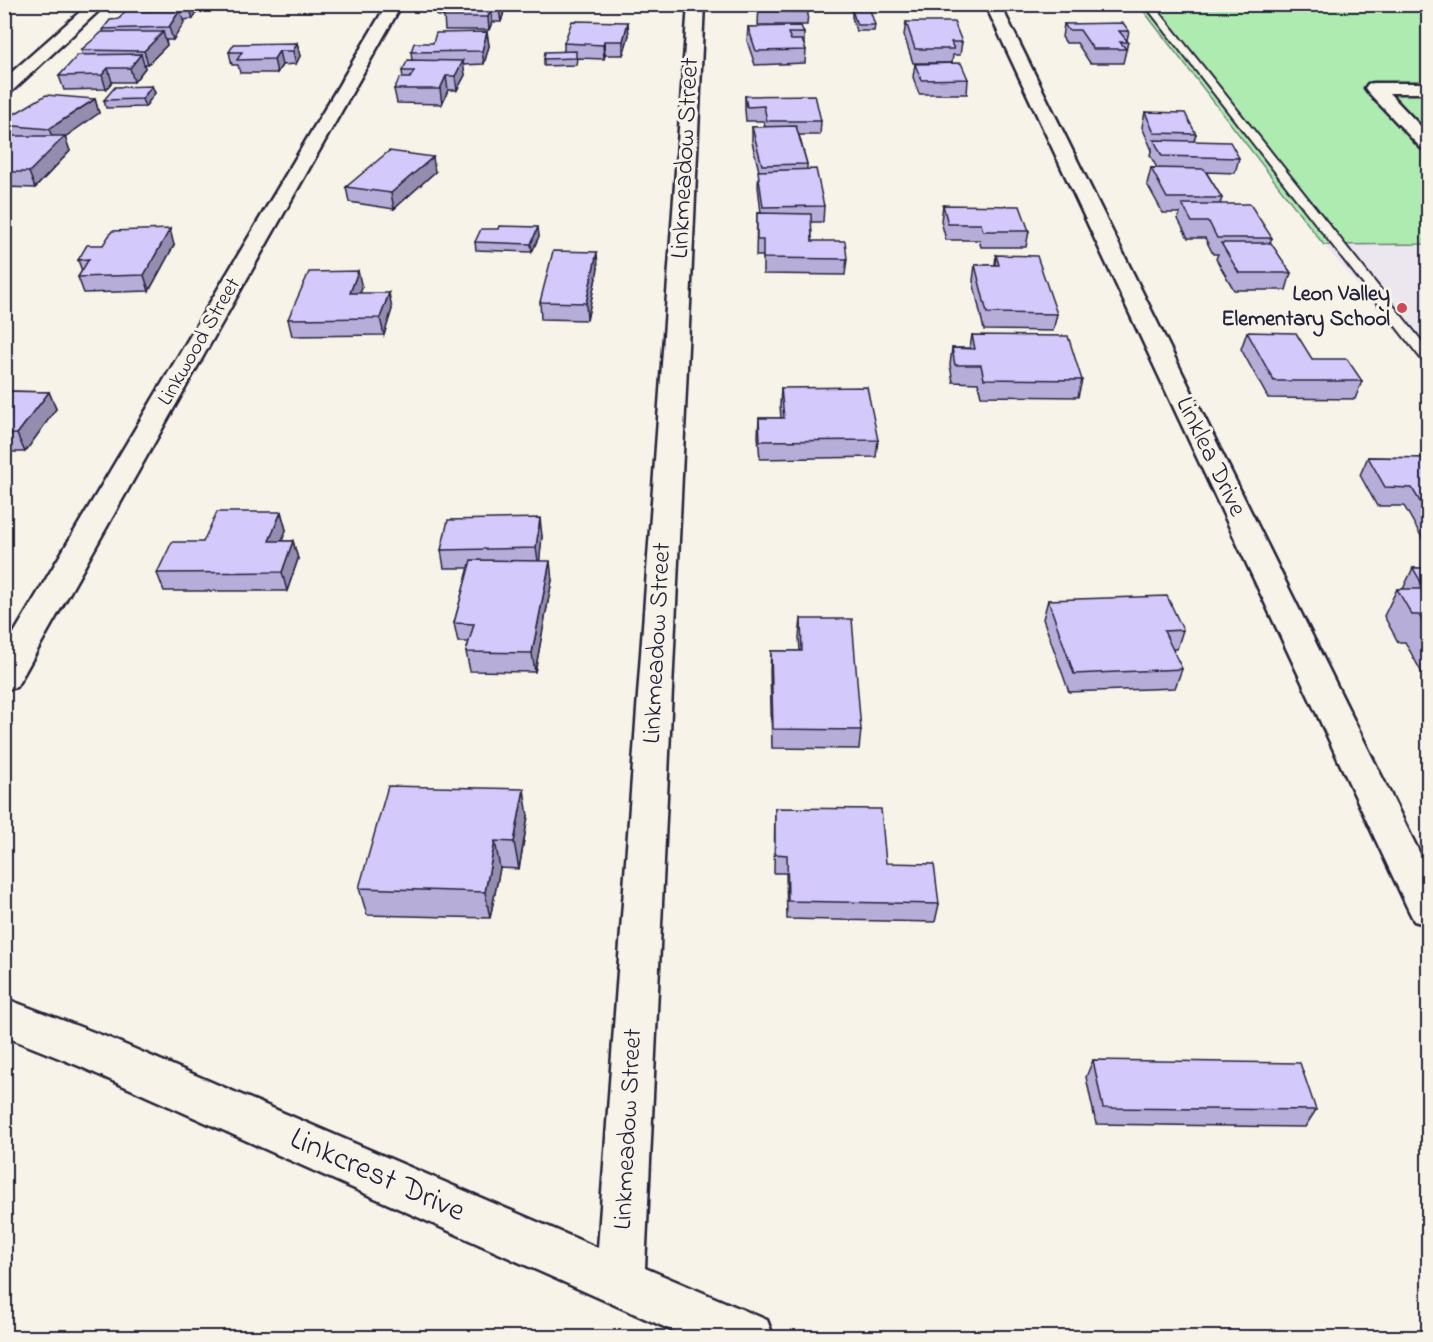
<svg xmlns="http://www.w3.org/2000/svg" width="1433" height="1342" font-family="'Indie Flower',sans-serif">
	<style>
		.built { fill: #ece6ee }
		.green { fill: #aeebb0; stroke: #688676; stroke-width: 1.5 }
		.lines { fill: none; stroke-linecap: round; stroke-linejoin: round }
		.lane-casing { stroke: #22223b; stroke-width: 4 }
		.street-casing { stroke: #22223b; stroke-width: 5 }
		.lane { fill: #f7f3e8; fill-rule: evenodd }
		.street { fill: #f7f3e8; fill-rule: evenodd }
		.wall { fill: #b6add8; stroke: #22223b; stroke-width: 1.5 }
		.shaded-wall { fill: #948db0; stroke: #22223b; stroke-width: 1.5 }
		.building { fill: #d4c9fb; stroke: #22223b; stroke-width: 1.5 }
		.poi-dot { fill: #d1495b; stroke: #f7f3e8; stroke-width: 2 }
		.labels { text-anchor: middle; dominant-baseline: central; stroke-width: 6; stroke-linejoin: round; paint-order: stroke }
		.far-poi-label { font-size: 22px; font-weight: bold; fill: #22223b; stroke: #f7f3e8; text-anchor: end }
		.far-street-label { font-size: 22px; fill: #22223b; stroke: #f7f3e8 }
		.street-label { font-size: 26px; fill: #22223b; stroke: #f7f3e8 }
		.near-street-label { font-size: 32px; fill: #22223b; stroke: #f7f3e8 }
	</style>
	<rect width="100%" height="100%" fill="#f7f3e8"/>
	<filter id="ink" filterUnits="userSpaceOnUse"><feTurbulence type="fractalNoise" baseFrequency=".0167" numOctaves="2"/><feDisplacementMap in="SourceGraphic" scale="12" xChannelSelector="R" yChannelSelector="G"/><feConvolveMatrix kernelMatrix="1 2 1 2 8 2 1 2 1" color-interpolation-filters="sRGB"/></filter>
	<g filter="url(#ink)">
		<!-- built -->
		<path class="built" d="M 1428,244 L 1428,370 L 1324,245 Z"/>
		<!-- green -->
		<path class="green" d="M 1139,5 L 1428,5 L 1428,244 L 1324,245 Z"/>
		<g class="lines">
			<defs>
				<path id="lane" d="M 1144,4 L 1153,4 L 1428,349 L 1428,362 L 1423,361 Z"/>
				<path id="street" d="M 89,4 L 106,4 L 10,93 L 4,94 L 4,79 Z
					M 387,4 L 402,4 L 21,679 L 16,687 L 4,690 L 4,650 Z
					M 688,4 L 704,4 L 645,1268 L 767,1320 L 774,1338 L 689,1338 L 79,1066 L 4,1036 L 4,998 L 109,1038 L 598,1248 Z
					M 985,4 L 1000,4 L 1428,870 L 1428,925 L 1414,921 L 1408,909 Z
					M 1374,83 L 1428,83 L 1428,93 L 1389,93 L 1428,134 L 1428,150 L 1421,148 L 1368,92 L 1365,88 L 1368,84 Z"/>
			</defs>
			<!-- lane casing -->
			<use href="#lane" class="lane-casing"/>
			<!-- street casing -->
			<use href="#street" class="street-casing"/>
			<!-- lane -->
			<use href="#lane" class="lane"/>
			<!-- street -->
			<use href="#street" class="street"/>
		</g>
		<!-- wall -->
		<path class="wall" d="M 127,4 L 198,4 L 199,8 L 193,19 L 183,20 L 184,23 L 173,40 L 166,40 L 167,45 L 148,64 L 144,64 L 145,68 L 134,82 L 112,82 L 106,89 L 64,90 L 59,76 L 83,55 L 81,50 L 104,32 L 103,29 L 119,19 L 125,12 L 124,9 Z
			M 435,4 L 506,4 L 501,22 L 492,22 L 489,30 L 445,30 L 444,16 L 437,16 Z
			M 759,4 L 808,12 L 807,25 L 758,25 Z
			M 852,10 L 875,25 L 874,31 L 856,31 L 852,17 Z
			M 906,22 L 962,42 L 960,55 L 953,55 L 952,63 L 913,63 L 904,35 Z
			M 1064,24 L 1129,31 L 1127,40 L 1128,42 L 1123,63 L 1090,63 L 1077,43 L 1066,43 L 1062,37 Z
			M 748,27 L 804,33 L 804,44 L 806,50 L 805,63 L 755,65 L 747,41 Z
			M 487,32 L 489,46 L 484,64 L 463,65 L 465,75 L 457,90 L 448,90 L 442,104 L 397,103 L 394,89 L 403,78 L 402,71 L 412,60 L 411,52 L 433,43 Z
			M 629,35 L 623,55 L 605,55 L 604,59 L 577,58 L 576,65 L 544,66 L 544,59 L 564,51 L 564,43 Z
			M 297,43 L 300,56 L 296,64 L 282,65 L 277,73 L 240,73 L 238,65 L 232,65 L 229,52 Z
			M 915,64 L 968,79 L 967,94 L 919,94 L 913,77 Z
			M 152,86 L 155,93 L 145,107 L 106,108 L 104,100 Z
			M 745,96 L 821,121 L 820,135 L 799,135 L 807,164 L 807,170 L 824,206 L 823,222 L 811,222 L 812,241 L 847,259 L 845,275 L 763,274 L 763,256 L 756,256 L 757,213 L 761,213 L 758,186 L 759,171 L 752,142 L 752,127 L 765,127 L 764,121 L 746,121 L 745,110 Z
			M 95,99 L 99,113 L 65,137 L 70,151 L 35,188 L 4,187 L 4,120 Z
			M 1145,112 L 1196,134 L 1194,141 L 1239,158 L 1235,173 L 1206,172 L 1222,198 L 1220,204 L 1272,238 L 1270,243 L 1291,273 L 1286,290 L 1234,290 L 1216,259 L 1218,254 L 1213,254 L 1205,238 L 1188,238 L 1178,219 L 1180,213 L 1163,213 L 1147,184 L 1151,168 L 1157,168 L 1150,155 L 1152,148 L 1151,148 L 1142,127 Z
			M 435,172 L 394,209 L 349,202 L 346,187 Z
			M 943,205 L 1029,231 L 1026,247 L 981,247 L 979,240 L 946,240 L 941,221 Z
			M 498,229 L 539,236 L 532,252 L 476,250 L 475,242 Z
			M 174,245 L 149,291 L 84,293 L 78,277 L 82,271 L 78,260 Z
			M 996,255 L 1057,314 L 1053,331 L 984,330 L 973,281 L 975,265 L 995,265 Z
			M 598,268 L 587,320 L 541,319 L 540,302 Z
			M 362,288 L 360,293 L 392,309 L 384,335 L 292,336 L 288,319 Z
			M 1247,332 L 1312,359 L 1362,381 L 1355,399 L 1268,398 L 1241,349 Z
			M 972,335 L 1082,380 L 1078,397 L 981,396 L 978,383 L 953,382 L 950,365 L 952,348 L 970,348 Z
			M 781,388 L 878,440 L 876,457 L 760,459 L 758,436 L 759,418 L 781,418 L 780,405 Z
			M 4,391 L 49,392 L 56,409 L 25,452 L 4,452 Z
			M 1368,457 L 1428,458 L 1428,548 L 1404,506 L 1377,506 L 1360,475 Z
			M 281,512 L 286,530 L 282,541 L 293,541 L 298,559 L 287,591 L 164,591 L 157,573 L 203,542 Z
			M 542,536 L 539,561 L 552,580 L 535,672 L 470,671 L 466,652 L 469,642 L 458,642 L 454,623 L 469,568 L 444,568 L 441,550 Z
			M 1413,568 L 1428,568 L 1428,684 L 1405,642 L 1398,642 L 1384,616 L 1397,589 L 1403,589 Z
			M 1048,600 L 1183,630 L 1177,649 L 1172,649 L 1182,669 L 1175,688 L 1069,692 L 1043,619 Z
			M 801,619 L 861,730 L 859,749 L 772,748 L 770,670 L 771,651 L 800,651 L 799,637 Z
			M 775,808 L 886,863 L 939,904 L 935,922 L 787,919 L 786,873 L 774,873 Z
			M 528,816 L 519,869 L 500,868 L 490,918 L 367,915 L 359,888 Z
			M 1093,1060 L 1316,1110 L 1305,1127 L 1096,1124 L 1086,1077 Z"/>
		<!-- shaded-wall -->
		<path class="shaded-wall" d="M 190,4 L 198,4 L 199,8 L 193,19 L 189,6 Z
			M 501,4 L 506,4 L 501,22 L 499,9 Z
			M 491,9 L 492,22 L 489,30 L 488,17 Z
			M 180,10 L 184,23 L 173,40 L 169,27 Z
			M 628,22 L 629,35 L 623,55 L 623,41 Z
			M 163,32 L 167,45 L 148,64 L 144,51 Z
			M 487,32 L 489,46 L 484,64 L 482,51 Z
			M 604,41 L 605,55 L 604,59 L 603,45 Z
			M 297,43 L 300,56 L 296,64 L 293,51 Z
			M 279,51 L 282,65 L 277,73 L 274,59 Z
			M 141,54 L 145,68 L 134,82 L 130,68 Z
			M 463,61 L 465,75 L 457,90 L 455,76 Z
			M 108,68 L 112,82 L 106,89 L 102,75 Z
			M 446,76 L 448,90 L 442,104 L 440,89 Z
			M 152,86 L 155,93 L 145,107 L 142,99 Z
			M 95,99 L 99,113 L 65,137 L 70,151 L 35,188 L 29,172 L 55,144 L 49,129 Z
			M 433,157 L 435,172 L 394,209 L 391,193 Z
			M 538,227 L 539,236 L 532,252 L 531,244 Z
			M 170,229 L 174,245 L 149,291 L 144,275 Z
			M 597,252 L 598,268 L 587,320 L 586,303 Z
			M 358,271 L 362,288 L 353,310 L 350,293 Z
			M 389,293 L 392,309 L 384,335 L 380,318 Z
			M 49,392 L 56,409 L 25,452 L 17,434 Z
			M 281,512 L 286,530 L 275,560 L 269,541 Z
			M 540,518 L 542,536 L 539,567 L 536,548 Z
			M 293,541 L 298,559 L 287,591 L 282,572 Z
			M 550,561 L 552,580 L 535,672 L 532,653 Z
			M 524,789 L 528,816 L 519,869 L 514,842 Z
			M 495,841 L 500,868 L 490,918 L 485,892 Z"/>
		<!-- building -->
		<path class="building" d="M 127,4 L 190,4 L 189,6 L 124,9 Z
			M 449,4 L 501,4 L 499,9 L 491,9 L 488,17 L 443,17 Z
			M 759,4 L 808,4 L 808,12 L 759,11 Z
			M 180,10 L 169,27 L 103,29 L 110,20 L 119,19 L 125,11 Z
			M 852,10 L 870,10 L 875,25 L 857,25 Z
			M 572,21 L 628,22 L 623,41 L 604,41 L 603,45 L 564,43 Z
			M 906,22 L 954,22 L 962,42 L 951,42 L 954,49 L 915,49 Z
			M 1123,23 L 1129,31 L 1119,31 L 1128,42 L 1120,42 L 1126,49 L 1093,49 L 1080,30 L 1068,30 L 1064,24 Z
			M 801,26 L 804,33 L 788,33 L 791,40 L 802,40 L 806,50 L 756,51 L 748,27 Z
			M 102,32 L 163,32 L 144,51 L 81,50 Z
			M 487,32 L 482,51 L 411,52 L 414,43 L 433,43 L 436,33 Z
			M 297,43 L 293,51 L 279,51 L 274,59 L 237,60 L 242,52 L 229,52 L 234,44 Z
			M 576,51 L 576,58 L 544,59 L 545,52 Z
			M 141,54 L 130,68 L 108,68 L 102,75 L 59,76 L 78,55 Z
			M 408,60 L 463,61 L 455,76 L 446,76 L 440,89 L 394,89 L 400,78 L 410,78 L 414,71 L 402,71 Z
			M 961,63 L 968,79 L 921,80 L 915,64 Z
			M 152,86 L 142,99 L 104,100 L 115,87 Z
			M 46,95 L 95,99 L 49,129 L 4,125 L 4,120 Z
			M 815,95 L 821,121 L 767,121 L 764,106 L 747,107 L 745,96 Z
			M 1145,112 L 1185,113 L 1196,134 L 1154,133 Z
			M 796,126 L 807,164 L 762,165 L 752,127 Z
			M 7,136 L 65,136 L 29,172 L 4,172 L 4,138 Z
			M 1154,140 L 1230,142 L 1239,158 L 1162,156 Z
			M 389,151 L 433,157 L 391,193 L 346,187 Z
			M 1151,168 L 1204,169 L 1222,198 L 1167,198 Z
			M 816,169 L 824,206 L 763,207 L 758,171 Z
			M 1182,204 L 1250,204 L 1272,238 L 1217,238 L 1209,222 L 1192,222 Z
			M 943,205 L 1020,206 L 1029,231 L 983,231 L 981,224 L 948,224 Z
			M 757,213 L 811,214 L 812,241 L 845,241 L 847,259 L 763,258 L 763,240 L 757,240 Z
			M 499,226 L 538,227 L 531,244 L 475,242 L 481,229 L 498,229 Z
			M 170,229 L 144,275 L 78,277 L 89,259 L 78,260 L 87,245 L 103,245 L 112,231 Z
			M 1221,243 L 1271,243 L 1291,273 L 1239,273 Z
			M 553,251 L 597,252 L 586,303 L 540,302 Z
			M 996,255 L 1037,256 L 1057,314 L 987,313 L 975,265 L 999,265 Z
			M 358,271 L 350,293 L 389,293 L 380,318 L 288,319 L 309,272 Z
			M 1247,332 L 1296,333 L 1312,359 L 1347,359 L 1362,381 L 1274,381 Z
			M 972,335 L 1068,336 L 1082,380 L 984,379 L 981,365 L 955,365 L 952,348 L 975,349 Z
			M 867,387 L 878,440 L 760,441 L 759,418 L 784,418 L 781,388 Z
			M 4,391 L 49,392 L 17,434 L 4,434 Z
			M 1368,457 L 1428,458 L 1428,515 L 1412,488 L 1385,487 Z
			M 217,512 L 281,512 L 269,541 L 293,541 L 282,572 L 157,573 L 172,542 L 203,542 Z
			M 540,518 L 536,548 L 441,550 L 448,520 Z
			M 471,560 L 550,561 L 532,653 L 466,652 L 474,624 L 454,623 Z
			M 1413,568 L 1428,568 L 1428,632 L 1419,615 L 1412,615 L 1397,589 L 1425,589 Z
			M 1167,596 L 1183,630 L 1164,631 L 1182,669 L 1074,674 L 1048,600 Z
			M 801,619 L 852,619 L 861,730 L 773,729 L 771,651 L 802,651 Z
			M 388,786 L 524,789 L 514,842 L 495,841 L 485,892 L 359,888 Z
			M 775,808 L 881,809 L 886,863 L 934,864 L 939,904 L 788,901 L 787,855 L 775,854 Z
			M 1093,1060 L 1300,1063 L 1316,1110 L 1103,1108 Z"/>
	</g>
	<!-- markers -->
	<circle class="poi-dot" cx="1402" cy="308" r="6"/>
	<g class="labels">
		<!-- far-poi labels -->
		<g class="far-poi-label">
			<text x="1390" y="295">Leon Valley<tspan x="1390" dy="25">Elementary School</tspan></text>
		</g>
		<!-- far-street labels -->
		<g class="far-street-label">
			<text transform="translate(200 342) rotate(-60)">Linkwood Street</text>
		</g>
		<!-- street labels -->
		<g class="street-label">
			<text transform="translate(686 158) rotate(-87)">Linkmeadow Street</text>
			<text transform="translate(1210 457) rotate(64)">Linklea Drive</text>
			<text transform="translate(658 643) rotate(-87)">Linkmeadow Street</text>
			<text transform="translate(629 1129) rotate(-87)">Linkmeadow Street</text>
		</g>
		<!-- near-street labels -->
		<g class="near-street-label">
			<text transform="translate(377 1176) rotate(24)">Linkcrest Drive</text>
		</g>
	</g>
	<!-- margin -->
	<rect width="1433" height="1342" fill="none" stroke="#f7f3e8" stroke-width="24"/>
	<rect x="12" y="12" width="1409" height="1318" fill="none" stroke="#22223b" stroke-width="2" filter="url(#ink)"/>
</svg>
